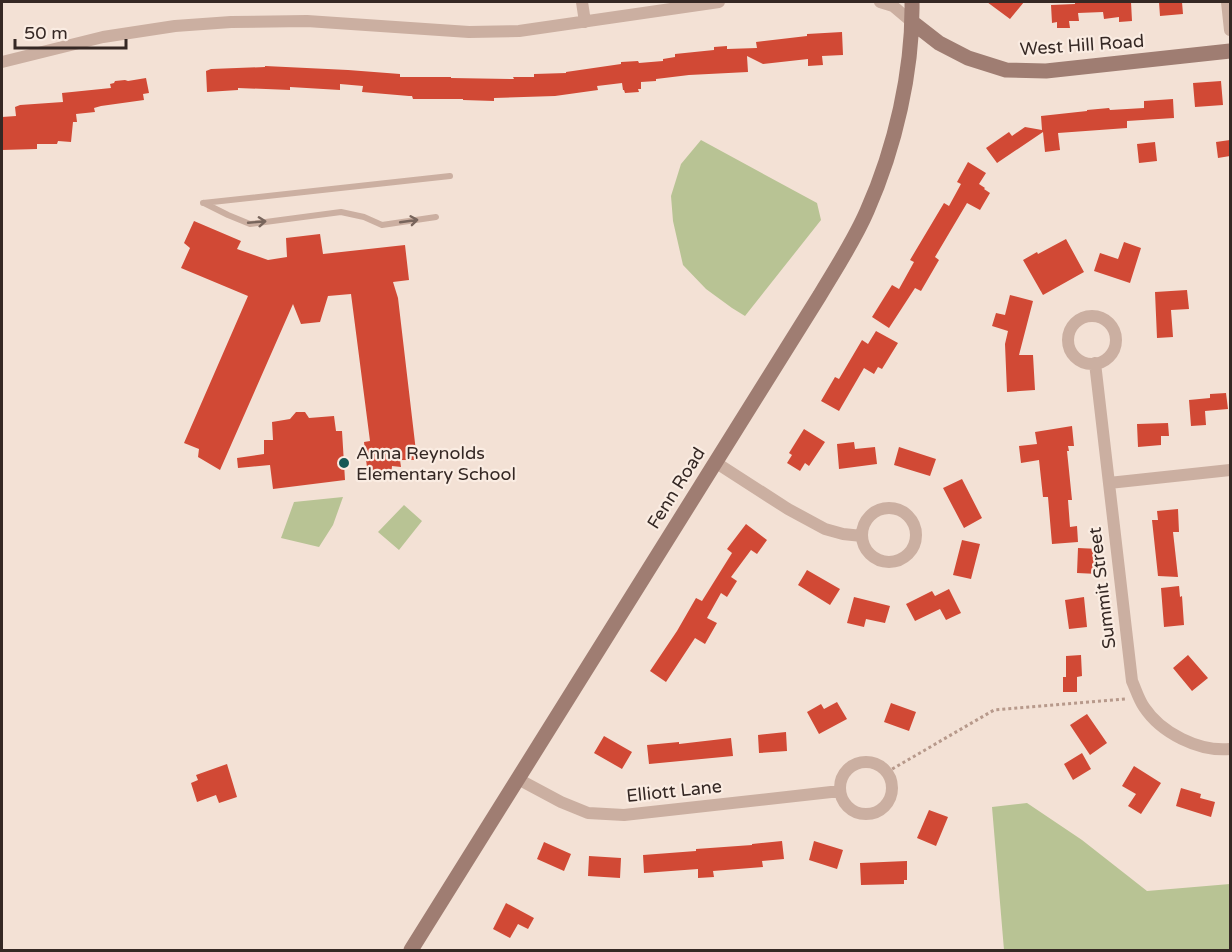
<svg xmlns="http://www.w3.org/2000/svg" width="1232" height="952" font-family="'Varela Round',sans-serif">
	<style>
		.green { fill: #b8c394 }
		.building { fill: #d14935 }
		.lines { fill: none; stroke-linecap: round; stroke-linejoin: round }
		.path { stroke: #b7998b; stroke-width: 3; stroke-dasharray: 3 3; stroke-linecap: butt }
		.lane { stroke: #cbafa1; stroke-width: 6 }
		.street { stroke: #cbafa1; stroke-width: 12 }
		.secondary { stroke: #9f7d72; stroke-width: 15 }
		.oneway { stroke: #78655c }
		.poi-dot { fill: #175956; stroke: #faece2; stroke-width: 2 }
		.labels { text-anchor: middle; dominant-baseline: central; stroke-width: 4.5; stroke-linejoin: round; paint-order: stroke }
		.street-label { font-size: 18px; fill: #352824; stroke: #faece2 }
		.poi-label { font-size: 18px; fill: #352824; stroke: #faece2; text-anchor: start }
	</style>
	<rect width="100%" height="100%" fill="#f3e1d5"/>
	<!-- green -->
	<path class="green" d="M 701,140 L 817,203 L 821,220 L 745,316 L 732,308 L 706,289 L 683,265 L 673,221 L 671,196 L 681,164 Z
		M 343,497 L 333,525 L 319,547 L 281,538 L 294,502 Z
		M 404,505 L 422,521 L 399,550 L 378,532 Z
		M 1027,803 L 1082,840 L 1147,891 L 1230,884 L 1230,950 L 1004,950 L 992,807 Z"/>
	<!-- building -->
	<path class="building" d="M 987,2 L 1024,2 L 1010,19 Z
		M 1075,2 L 1131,2 L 1132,21 L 1119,22 L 1119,17 L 1104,19 L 1103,12 L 1078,13 L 1079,21 L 1069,21 L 1070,28 L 1057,28 L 1057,22 L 1052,23 L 1051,5 L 1075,4 Z
		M 1159,2 L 1182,2 L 1183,14 L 1160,16 Z
		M 842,32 L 843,55 L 822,56 L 823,65 L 808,66 L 808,59 L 763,64 L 747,56 L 748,72 L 689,75 L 656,79 L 656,81 L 641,82 L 641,89 L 638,89 L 639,92 L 625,93 L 624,90 L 623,90 L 622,83 L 597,86 L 598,90 L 555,96 L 494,98 L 494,101 L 463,100 L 463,99 L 413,99 L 412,96 L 409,96 L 362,92 L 363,86 L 340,84 L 340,90 L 290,87 L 290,90 L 238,88 L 238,90 L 207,92 L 206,71 L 211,69 L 265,67 L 265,66 L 348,70 L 400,74 L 400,77 L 451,77 L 451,78 L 514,79 L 513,77 L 534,77 L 534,74 L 566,73 L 566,72 L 621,64 L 621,62 L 638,61 L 639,63 L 663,61 L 663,59 L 675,57 L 675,54 L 714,50 L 714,47 L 727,46 L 727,49 L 757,48 L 756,42 L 807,36 L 807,34 Z
		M 146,78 L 149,93 L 143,94 L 144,100 L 101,106 L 94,108 L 95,112 L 76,114 L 77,122 L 73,122 L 71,142 L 58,141 L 57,144 L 37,144 L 37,149 L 2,150 L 2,117 L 16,116 L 15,107 L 20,105 L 63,102 L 62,93 L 111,88 L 110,84 L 114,83 L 115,81 L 125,80 L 128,81 Z
		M 1221,81 L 1223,105 L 1195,107 L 1193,83 Z
		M 1173,99 L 1174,118 L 1127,121 L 1127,128 L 1058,133 L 1060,150 L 1045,152 L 1043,132 L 997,163 L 986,148 L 1009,132 L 1012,136 L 1025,127 L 1042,130 L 1041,116 L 1087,111 L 1087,110 L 1109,108 L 1110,110 L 1144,108 L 1144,101 Z
		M 1230,140 L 1230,156 L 1218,158 L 1216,142 Z
		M 1155,142 L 1157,161 L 1139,163 L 1137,144 Z
		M 968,162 L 986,173 L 979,184 L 985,188 L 984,189 L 990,193 L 980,210 L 967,203 L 935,257 L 939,260 L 921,291 L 915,288 L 889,328 L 872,317 L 892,285 L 899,289 L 914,262 L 910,260 L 944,203 L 949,206 L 961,184 L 957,182 Z
		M 194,221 L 241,241 L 237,249 L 268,260 L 287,257 L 286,238 L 320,234 L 323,254 L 405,245 L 409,280 L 393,282 L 398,298 L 417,460 L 400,460 L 401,467 L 392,466 L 391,476 L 368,476 L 364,442 L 370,441 L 351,294 L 328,296 L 320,322 L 301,324 L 293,304 L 220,470 L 198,457 L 199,449 L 184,443 L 248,296 L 181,268 L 190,248 L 184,243 Z
		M 1066,239 L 1084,272 L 1043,295 L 1023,260 L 1037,252 L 1038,254 Z
		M 1124,242 L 1141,248 L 1130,283 L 1094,271 L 1100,253 L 1118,259 Z
		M 1187,290 L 1189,309 L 1171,310 L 1173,337 L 1157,338 L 1155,292 Z
		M 1010,295 L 1033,301 L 1019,355 L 1033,355 L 1035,390 L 1007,392 L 1005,344 L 1008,331 L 992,326 L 996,313 L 1005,315 Z
		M 876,331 L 898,343 L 882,369 L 878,367 L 874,374 L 864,368 L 839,411 L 821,401 L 835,377 L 839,379 L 862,340 L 868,344 Z
		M 1226,393 L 1228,409 L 1205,411 L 1206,425 L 1191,426 L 1189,400 L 1210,398 L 1210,394 Z
		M 296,412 L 305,412 L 309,418 L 334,416 L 336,431 L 342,431 L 345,480 L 273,489 L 270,465 L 238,468 L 237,458 L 264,454 L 264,440 L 273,440 L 272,422 L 290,419 Z
		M 1168,423 L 1169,436 L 1161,436 L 1161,445 L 1138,447 L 1137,424 Z
		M 1072,426 L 1074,446 L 1068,446 L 1069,451 L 1067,451 L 1072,500 L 1068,500 L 1070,527 L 1077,526 L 1078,542 L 1052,544 L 1048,497 L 1043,497 L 1039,460 L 1021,463 L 1019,446 L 1037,444 L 1035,432 Z
		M 804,429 L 825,442 L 809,466 L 805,463 L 800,471 L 787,463 L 792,455 L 789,453 Z
		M 854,442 L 855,449 L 875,447 L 877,464 L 839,469 L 837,444 Z
		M 899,447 L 936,459 L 930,476 L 894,465 Z
		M 962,479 L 982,518 L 964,528 L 943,488 Z
		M 1178,509 L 1179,532 L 1173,532 L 1178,577 L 1158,576 L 1152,520 L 1158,520 L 1157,511 Z
		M 746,524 L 767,540 L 757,554 L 751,550 L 731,577 L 737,581 L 727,597 L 721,593 L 707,618 L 717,623 L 705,644 L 695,638 L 666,682 L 650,671 L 677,631 L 696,598 L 702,601 L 732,553 L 727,549 Z
		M 962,540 L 980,544 L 971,579 L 953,575 Z
		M 1078,548 L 1099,549 L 1098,574 L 1077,573 Z
		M 807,570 L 840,589 L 830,605 L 798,585 Z
		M 1179,586 L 1180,597 L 1182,596 L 1184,625 L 1164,627 L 1161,588 Z
		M 949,589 L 961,613 L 946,620 L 940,609 L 915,621 L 906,604 L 932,591 L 935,596 Z
		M 854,597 L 890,606 L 885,623 L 866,619 L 864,627 L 847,623 Z
		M 1084,597 L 1087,627 L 1069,629 L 1065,600 Z
		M 1081,655 L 1082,676 L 1077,677 L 1077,692 L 1063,692 L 1063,677 L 1069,677 L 1066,677 L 1066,656 Z
		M 1188,655 L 1208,678 L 1192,691 L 1173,668 Z
		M 837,702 L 847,719 L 819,734 L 807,712 L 821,704 L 824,709 Z
		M 891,703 L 916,712 L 909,731 L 884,722 Z
		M 1087,714 L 1107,743 L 1090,755 L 1070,725 Z
		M 786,732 L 787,751 L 759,753 L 758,735 Z
		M 604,736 L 632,752 L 622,769 L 594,753 Z
		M 731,738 L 733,756 L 649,764 L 647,745 L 679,742 L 679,744 Z
		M 1082,753 L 1091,769 L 1073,780 L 1064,764 Z
		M 227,764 L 237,797 L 219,803 L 216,795 L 197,802 L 191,783 L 198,780 L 196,775 Z
		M 1134,766 L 1161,783 L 1141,814 L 1128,806 L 1136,794 L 1122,786 Z
		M 1181,788 L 1201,794 L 1200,798 L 1215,802 L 1211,817 L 1176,806 Z
		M 929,810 L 948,817 L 936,846 L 917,838 Z
		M 782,841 L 784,859 L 762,861 L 763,867 L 713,871 L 714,877 L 698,878 L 698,869 L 644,873 L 643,855 L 696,851 L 696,849 L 752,845 L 752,844 Z
		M 814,841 L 843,850 L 837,869 L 809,860 Z
		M 544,842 L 571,854 L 564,871 L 537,859 Z
		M 589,856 L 621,858 L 620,878 L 588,876 Z
		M 907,861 L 907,880 L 904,880 L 904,884 L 861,885 L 860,863 Z
		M 506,903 L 534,918 L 528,929 L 518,924 L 510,938 L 493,929 Z"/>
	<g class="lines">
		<!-- path -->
		<path class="path" d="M 887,772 L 994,710 L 1126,699"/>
		<!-- lane -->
		<path class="lane" d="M 203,203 L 450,176
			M 204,203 L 228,215 L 250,224 L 341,212 L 364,217 L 382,225 L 436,217"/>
		<!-- street -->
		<path class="street" d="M 582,2 L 585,22
			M 880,2 L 893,6 L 912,22
			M 1227,2 L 1230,30
			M 2,62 L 103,37 L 175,26 L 231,22 L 307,21 L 469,32 L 519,31 L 719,2
			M1068 340a24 24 0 1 1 48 0a24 24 0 1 1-48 0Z
			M 1095,363 L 1132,681 C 1136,690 1139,700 1144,707 C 1161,733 1199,752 1230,749
			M 715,462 L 788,509 L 825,529 L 843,534 L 862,536
			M 1109,483 L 1230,470
			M862 535a27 27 0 1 1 54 0a27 27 0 1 1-54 0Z
			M840 788a26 26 0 1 1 52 0a26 26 0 1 1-52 0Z
			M 518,779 L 561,802 L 588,813 L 624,815 L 840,791"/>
		<!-- secondary -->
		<path class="secondary" d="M 912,22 L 939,43 L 968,58 L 1006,70 L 1046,71 L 1230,51
			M 411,950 L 820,295 C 836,268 854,241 867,211 C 895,148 913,71 912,2"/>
	</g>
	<!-- one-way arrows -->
	<defs><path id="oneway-shaft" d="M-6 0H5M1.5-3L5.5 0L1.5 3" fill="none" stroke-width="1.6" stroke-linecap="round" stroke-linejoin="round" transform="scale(1.5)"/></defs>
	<g class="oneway">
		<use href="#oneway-shaft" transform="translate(409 221) rotate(-8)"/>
		<use href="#oneway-shaft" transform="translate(257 222) rotate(-5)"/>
	</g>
	<!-- markers -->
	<circle class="poi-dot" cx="344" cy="463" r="6"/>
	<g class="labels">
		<!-- street labels -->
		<g class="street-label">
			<text transform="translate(1082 45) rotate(-4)">West Hill Road</text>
			<text transform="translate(676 488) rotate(-58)">Fenn Road</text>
			<text transform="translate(1102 588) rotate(-97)">Summit Street</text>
			<text transform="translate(674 791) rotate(-6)">Elliott Lane</text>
		</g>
		<!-- poi labels -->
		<g class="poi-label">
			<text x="356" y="453">Anna Reynolds<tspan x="356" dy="21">Elementary School</tspan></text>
		</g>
	</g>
	<!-- border -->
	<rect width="1232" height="952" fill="none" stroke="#352824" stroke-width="6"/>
	<!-- scale -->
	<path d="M15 39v9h111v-9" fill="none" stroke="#352824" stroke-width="3"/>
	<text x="24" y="39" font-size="18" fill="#352824" stroke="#faece2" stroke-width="4.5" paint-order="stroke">50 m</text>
</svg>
